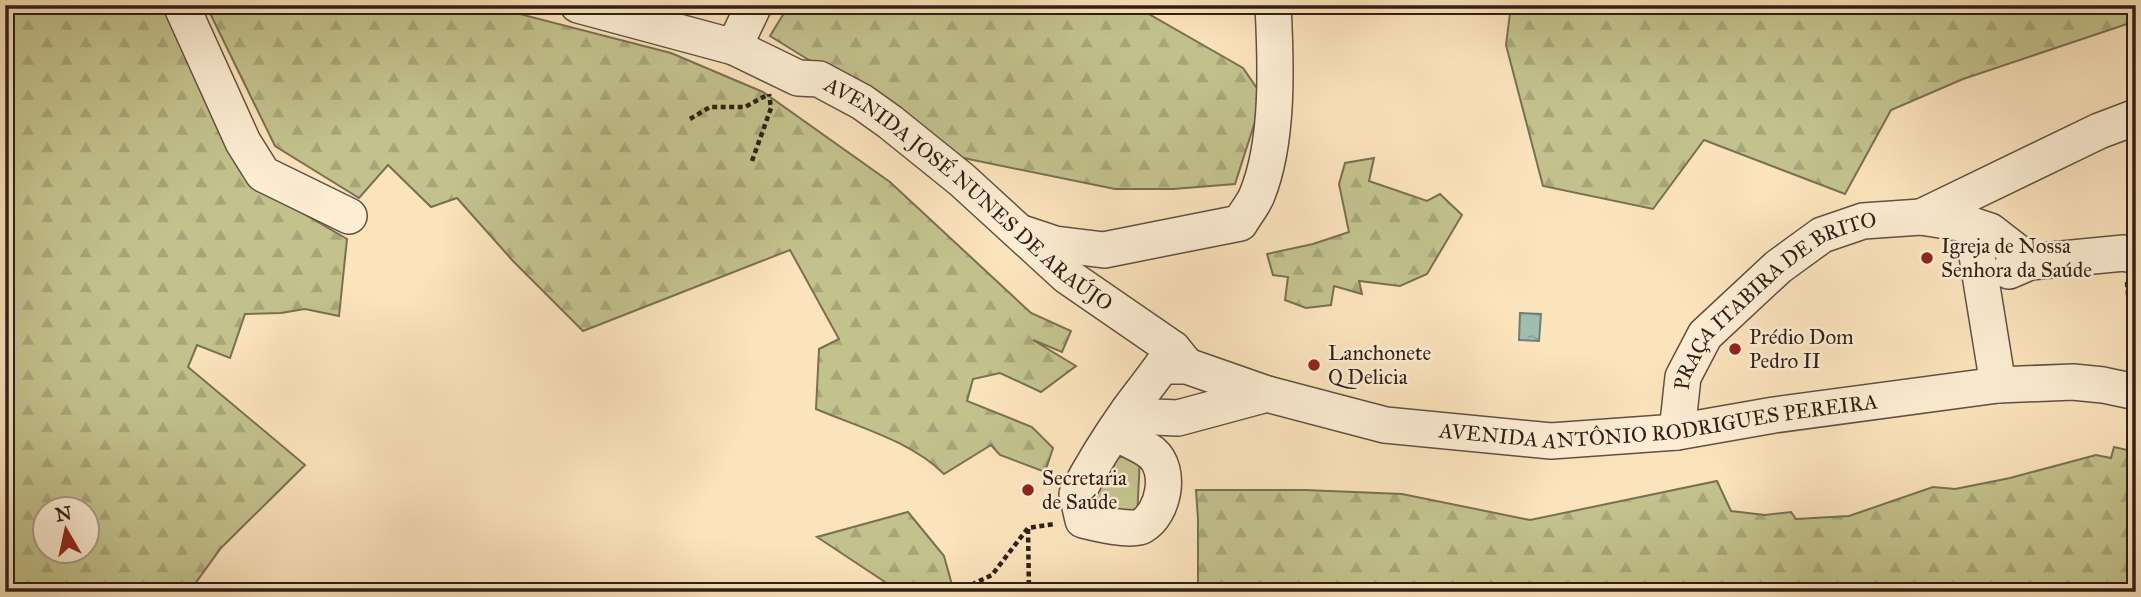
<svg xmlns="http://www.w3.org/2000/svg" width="2141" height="597" font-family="'IM FELL Great Primer',serif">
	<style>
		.forest { fill: url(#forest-firs); stroke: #797052; stroke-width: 2; fill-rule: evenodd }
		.green { fill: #c3c28d; stroke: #797052; stroke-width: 2 }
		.water { fill: url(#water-ripples); stroke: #727e74; stroke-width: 2 }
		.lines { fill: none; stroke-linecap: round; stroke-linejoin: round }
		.minor-casing { stroke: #625041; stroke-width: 38 }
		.path { stroke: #2f1f18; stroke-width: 4.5; stroke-dasharray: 5 3.5; stroke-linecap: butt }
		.minor { stroke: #fcedd3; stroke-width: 35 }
		.poi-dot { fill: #8f2418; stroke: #fcedd3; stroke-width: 2.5 }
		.labels { text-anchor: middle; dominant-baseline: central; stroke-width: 5; stroke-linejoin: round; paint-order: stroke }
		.street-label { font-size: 21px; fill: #2f1f18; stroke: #fcedd3 }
		.poi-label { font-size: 21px; fill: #2f1f18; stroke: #fcedd3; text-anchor: start }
	</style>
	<defs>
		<pattern id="forest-firs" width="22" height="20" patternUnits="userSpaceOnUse" patternTransform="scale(1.75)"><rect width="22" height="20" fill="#c3c28d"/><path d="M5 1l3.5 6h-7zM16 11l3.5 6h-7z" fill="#a8a679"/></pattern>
		<pattern id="water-ripples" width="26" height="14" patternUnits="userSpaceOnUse" patternTransform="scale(1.75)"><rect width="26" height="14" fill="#9fbeb1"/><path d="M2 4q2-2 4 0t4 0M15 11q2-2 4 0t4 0" fill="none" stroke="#89a398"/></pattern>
	</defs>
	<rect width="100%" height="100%" fill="#fbe3bc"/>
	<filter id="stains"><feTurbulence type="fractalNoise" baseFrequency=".00286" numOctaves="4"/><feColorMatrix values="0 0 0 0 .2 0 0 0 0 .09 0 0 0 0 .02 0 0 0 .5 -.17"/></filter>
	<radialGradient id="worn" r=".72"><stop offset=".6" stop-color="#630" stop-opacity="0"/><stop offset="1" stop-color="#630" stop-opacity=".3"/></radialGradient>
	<!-- forest -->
	<path class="forest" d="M 5,5 L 179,5 L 249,182 L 347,239 L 339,316 L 305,309 L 281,313 L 245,314 L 230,358 L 197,345 L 188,367 L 305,465 L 221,548 L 189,592 L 5,592 ZM 46,510 L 88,510 L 88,552 L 46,552 Z
		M 206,5 L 485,5 L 671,53 L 763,92 L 890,182 L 1031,313 L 1071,331 L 1062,352 L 1033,340 L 1076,366 L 1041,392 L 1000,373 L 973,379 L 967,401 L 1032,427 L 1053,448 L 1045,472 L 1000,455 L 991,445 L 944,474 C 911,441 858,427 816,409 L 819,349 L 839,339 L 790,250 L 583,331 L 513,261 L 457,198 L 431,207 L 388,165 L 359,198 L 275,146 Z
		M 789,5 L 1133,5 L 1243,68 L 1263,97 L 1235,184 L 1173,189 L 1115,189 L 944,154 L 817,65 L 770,36 Z
		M 1511,5 L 2136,5 L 2136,21 L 1963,79 L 1891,110 L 1845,194 L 1704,140 L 1653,209 L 1543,186 L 1506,45 Z
		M 1374,158 L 1369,181 L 1427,201 L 1440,194 L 1462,215 L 1427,274 L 1400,286 L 1359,281 L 1362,294 L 1334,286 L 1331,305 L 1306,308 L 1285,300 L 1288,277 L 1273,275 L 1267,254 L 1313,244 L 1349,232 L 1339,184 L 1345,163 Z
		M 2114,447 L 2136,452 L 2136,592 L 1198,592 L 1198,519 L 1196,490 L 1305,490 L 1402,494 L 1530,520 L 1717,481 L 1731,511 L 1765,515 L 1791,512 L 1796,519 L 1849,516 L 1933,487 L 1955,489 L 2010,478 L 2096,455 L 2111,458 Z
		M 908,512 L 944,556 L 954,592 L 886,592 L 885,582 L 817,537 Z"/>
	<!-- green -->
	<path class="green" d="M 1102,457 L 1140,457 L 1137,519 L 1094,517 Z"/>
	<!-- water -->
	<path class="water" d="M 1520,313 L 1541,314 L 1539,341 L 1519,340 Z"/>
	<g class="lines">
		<defs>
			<g id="minor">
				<path d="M 181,5 L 243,142 L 263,174 L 349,216"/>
				<path id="s1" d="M 578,5 L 734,47 L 798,78 L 819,79 L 862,102 L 890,122 L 962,180 L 1067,276 L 1173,349 L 1187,366"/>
				<path d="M 734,47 L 754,5"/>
				<path d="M 1921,217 L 2099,131 L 2136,117"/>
				<path d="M 1972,225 L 1998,385"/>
				<path d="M 1025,234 L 1055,244 L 1104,250 L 1240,223 C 1245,214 1253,205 1257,195 C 1279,141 1276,63 1273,5"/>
				<path d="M 2009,271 L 2030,262 L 2124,253 L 2136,256"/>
				<path id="s2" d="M 1163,366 L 1187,366 L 1267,394 L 1385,425 L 1551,441 L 1677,432 L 1774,415 L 1998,385 L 2073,382 L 2103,385 L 2136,392"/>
				<path d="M 1130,409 L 1154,417 L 1178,418 L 1267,394"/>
				<path d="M 1114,432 C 1126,439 1142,445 1152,453 C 1172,470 1164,513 1142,526 C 1132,532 1095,523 1083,520 L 1077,494 C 1092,465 1109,438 1128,411 C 1143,390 1160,371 1173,349"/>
				<path id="s3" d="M 1677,432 L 1683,377 L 1705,335 L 1778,267 L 1822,235 L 1863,221 L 1921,217 L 1972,225 L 1990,231 L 2030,262"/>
			</g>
		</defs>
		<!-- minor casing -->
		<use href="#minor" class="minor-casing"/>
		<!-- path -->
		<path class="path" d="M 690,119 L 710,107 L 745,107 L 767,95
			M 752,161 L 771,108 L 769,94
			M 2127,282 L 2134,364
			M 1028,529 L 1029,592
			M 956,592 L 992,575 L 1028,528 L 1054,524"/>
		<!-- minor -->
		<use href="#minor" class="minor"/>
	</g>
	<!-- markers -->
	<g class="poi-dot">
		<circle cx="1927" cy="258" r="7"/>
		<circle cx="1735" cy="349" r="7"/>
		<circle cx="1314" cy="365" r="7"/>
		<circle cx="1028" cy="490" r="7"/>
	</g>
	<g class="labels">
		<!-- street labels -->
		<g class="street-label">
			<text stroke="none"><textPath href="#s1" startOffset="443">AVENIDA JOSÉ NUNES DE ARAÚJO</textPath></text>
			<text stroke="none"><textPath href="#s3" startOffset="178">PRAÇA ITABIRA DE BRITO</textPath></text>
			<text stroke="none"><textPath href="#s2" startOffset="506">AVENIDA ANTÔNIO RODRIGUES PEREIRA</textPath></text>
		</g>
		<!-- poi labels -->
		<g class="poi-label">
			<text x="1941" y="246">Igreja de Nossa<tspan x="1941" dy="24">Senhora da Saúde</tspan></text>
			<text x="1749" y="337">Prédio Dom<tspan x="1749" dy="24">Pedro II</tspan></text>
			<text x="1328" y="353">Lanchonete<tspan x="1328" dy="24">Q Delicia</tspan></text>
			<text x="1042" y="478">Secretaria<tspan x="1042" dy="24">de Saúde</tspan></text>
		</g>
	</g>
	<!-- margin -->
	<rect width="2141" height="597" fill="none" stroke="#fbe3bc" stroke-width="28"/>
	<rect x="7" y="7" width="2127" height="583" fill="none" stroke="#2f1f18" stroke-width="3.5"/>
	<rect x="14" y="14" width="2113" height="569" fill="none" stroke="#2f1f18" stroke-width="2"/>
	<!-- north arrow -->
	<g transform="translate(66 530) rotate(351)"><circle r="33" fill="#fcedd3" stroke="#aa9b88" stroke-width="2"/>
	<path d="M0-5L12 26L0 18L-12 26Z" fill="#8f2418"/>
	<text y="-10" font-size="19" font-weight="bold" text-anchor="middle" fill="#2f1f18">N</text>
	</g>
	<rect width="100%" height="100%" filter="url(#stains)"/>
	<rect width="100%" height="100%" fill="url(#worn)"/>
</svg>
